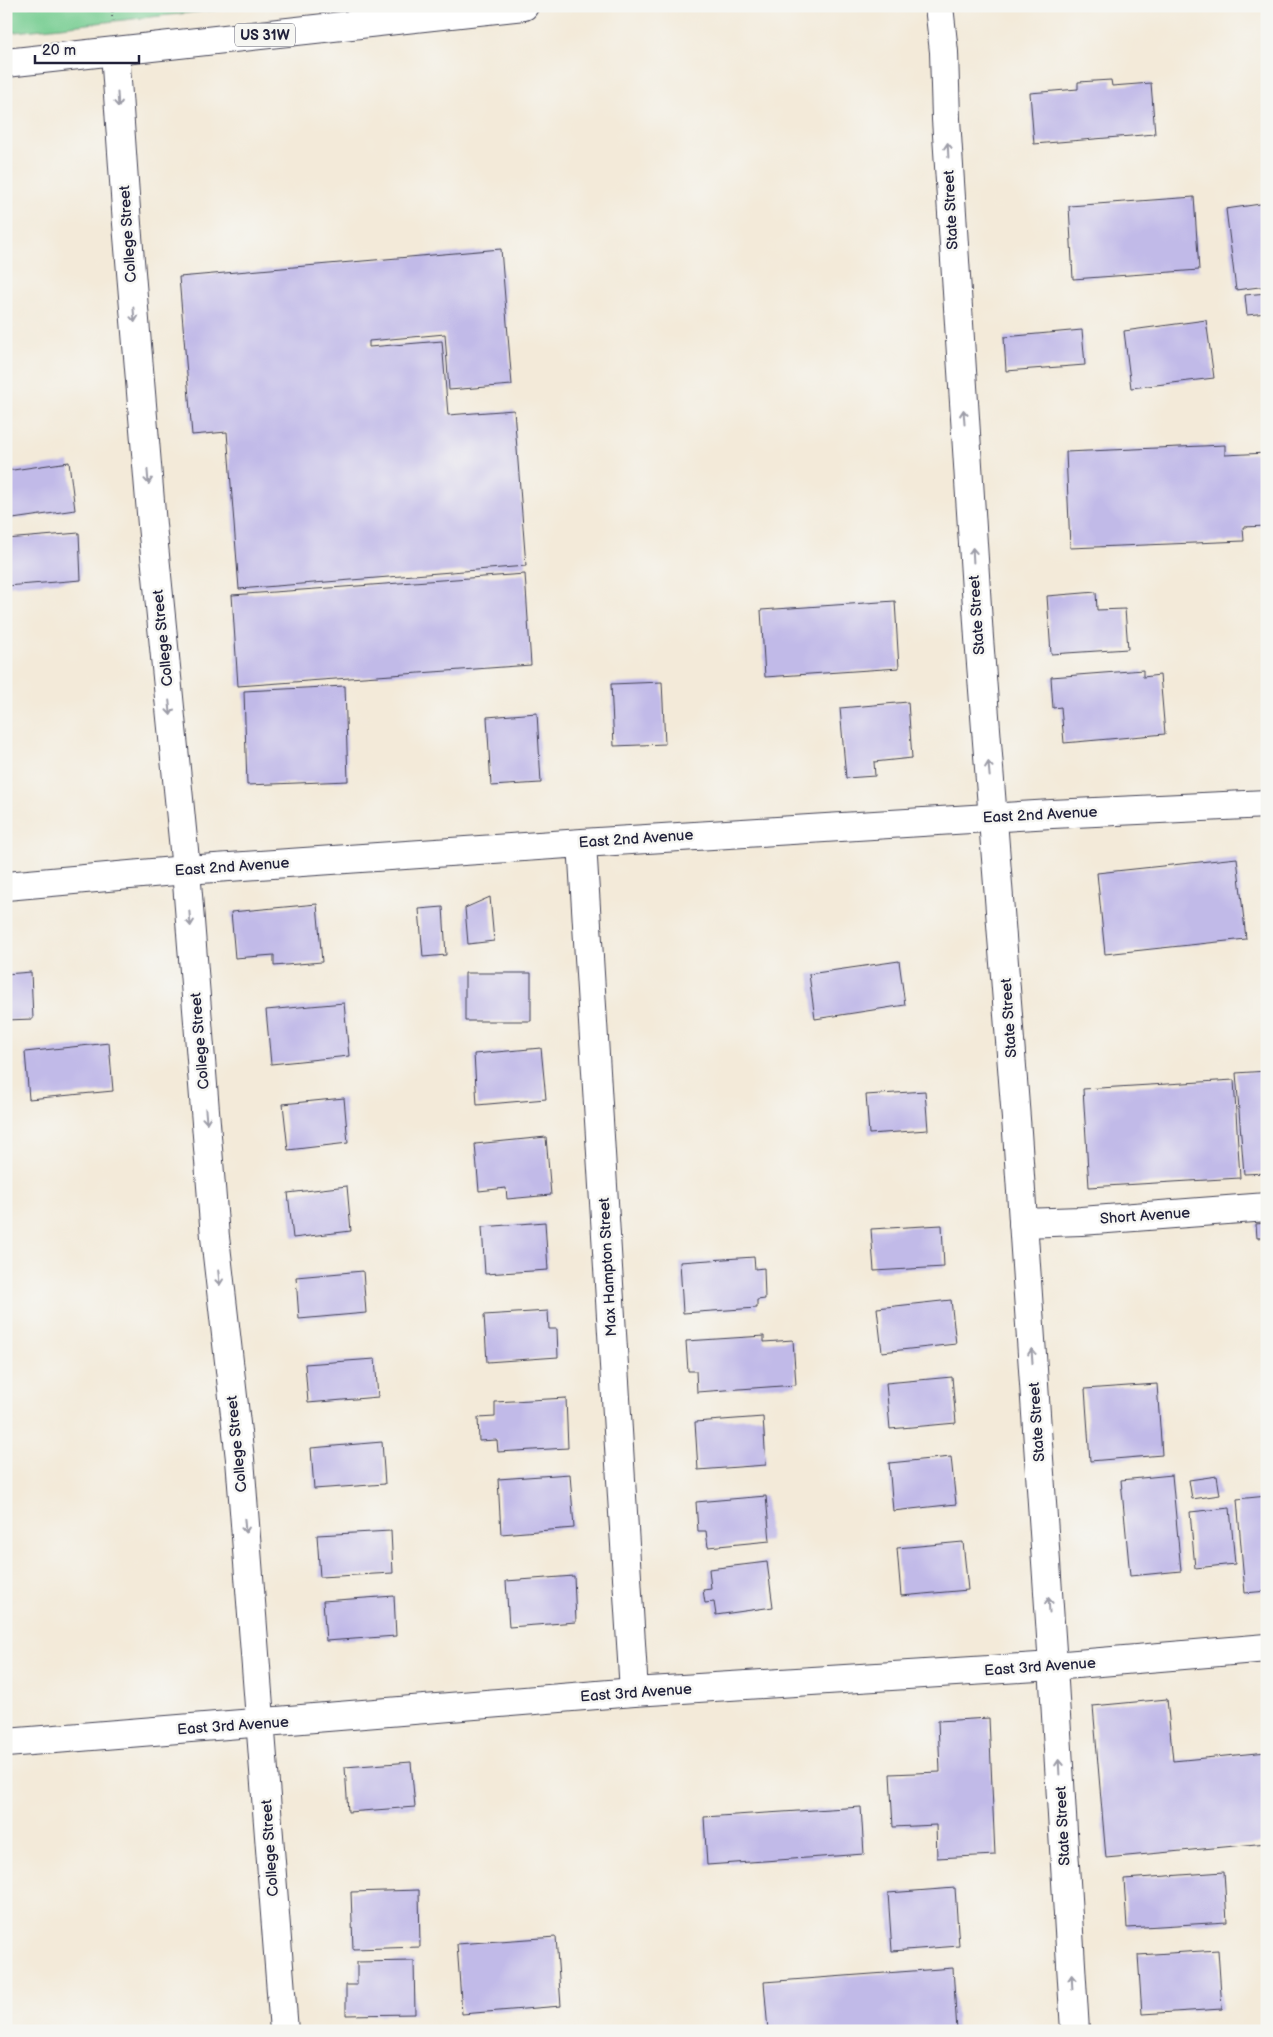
<svg xmlns="http://www.w3.org/2000/svg" width="1273" height="2037" font-family="'Balsamiq Sans',sans-serif">
	<style>
		.green { fill: #77cd92; stroke: #4c7866 }
		.building { fill: #c1bae8 }
		.lines { fill: none; stroke-linecap: round; stroke-linejoin: round }
		.street-casing { stroke: #414053; stroke-width: 30 }
		.secondary-casing { stroke: #414053; stroke-width: 30 }
		.primary-casing { stroke: #414053; stroke-width: 30 }
		.path { stroke: #414053; stroke-width: 3; stroke-dasharray: 1 4; stroke-linecap: butt }
		.street { stroke: #fff; stroke-width: 28 }
		.secondary { stroke: #fff; stroke-width: 28 }
		.primary { stroke: #fff; stroke-width: 28 }
		.oneway { stroke: #9c9ca7 }
		.labels { text-anchor: middle; dominant-baseline: central; stroke-width: 5; stroke-linejoin: round; paint-order: stroke }
		.shield { fill: #f6f6f2; stroke: #626272; stroke-width: 1 }
		.shield-label { font-size: 14px; font-weight: bold; fill: #22223b }
		.street-label { font-size: 15px; fill: #22223b; stroke: #f6f6f2 }
	</style>
	<rect width="100%" height="100%" fill="#f6f6f2"/>
	<filter id="ink" filterUnits="userSpaceOnUse"><feTurbulence type="fractalNoise" baseFrequency=".02" numOctaves="2"/><feDisplacementMap in="SourceGraphic" scale="10" xChannelSelector="R" yChannelSelector="G"/><feConvolveMatrix kernelMatrix="1 2 1 2 8 2 1 2 1" color-interpolation-filters="sRGB"/></filter>
	<filter id="wash" filterUnits="userSpaceOnUse"><feTurbulence type="fractalNoise" baseFrequency=".0096" numOctaves="4" result="noise"/><feDisplacementMap in="SourceGraphic" scale="20" xChannelSelector="R" yChannelSelector="G"/><feGaussianBlur stdDeviation="1.12" result="paint"/><feColorMatrix in="noise" values="0 0 0 0 0 0 0 0 0 0 0 0 0 0 0 0 0 1.4 0 .05"/><feComposite in="paint" operator="in"/></filter>
	<g filter="url(#wash)">
		<rect width="100%" height="100%" fill="#f3ead9"/>
		<!-- green -->
		<path class="green" d="M 6,6 L 251,6 L 6,33 Z"/>
		<g id="blocks">
			<!-- building -->
			<path class="building" d="M 1111,80 L 1112,86 L 1151,83 L 1155,134 L 1034,144 L 1030,93 L 1078,89 L 1078,82 Z
				M 1194,197 L 1199,270 L 1073,279 L 1069,206 Z
				M 1267,203 L 1267,286 L 1236,290 L 1226,209 Z
				M 501,249 L 512,385 L 449,390 L 445,334 L 369,341 L 369,347 L 442,341 L 448,415 L 514,410 L 526,566 L 239,589 L 227,432 L 192,435 L 179,277 Z
				M 1267,293 L 1267,313 L 1247,315 L 1245,295 Z
				M 1206,320 L 1214,378 L 1131,388 L 1124,331 Z
				M 1082,330 L 1085,365 L 1006,371 L 1004,337 Z
				M 1225,445 L 1225,455 L 1267,453 L 1267,526 L 1243,527 L 1244,541 L 1070,548 L 1066,452 Z
				M 69,462 L 75,510 L 6,520 L 6,471 Z
				M 79,533 L 81,580 L 6,586 L 6,539 Z
				M 525,574 L 531,665 L 238,686 L 232,595 Z
				M 1096,592 L 1097,610 L 1125,609 L 1128,649 L 1051,654 L 1047,596 Z
				M 895,601 L 899,668 L 765,677 L 761,610 Z
				M 1143,670 L 1143,677 L 1160,675 L 1165,734 L 1064,743 L 1061,707 L 1053,708 L 1051,677 Z
				M 662,682 L 665,744 L 614,746 L 611,684 Z
				M 345,686 L 348,781 L 247,785 L 244,691 Z
				M 908,702 L 912,758 L 874,762 L 875,776 L 846,778 L 840,708 Z
				M 537,713 L 541,783 L 491,786 L 487,717 Z
				M 1237,858 L 1246,939 L 1105,954 L 1097,873 Z
				M 490,897 L 494,941 L 468,944 L 465,908 Z
				M 317,904 L 322,962 L 274,966 L 274,955 L 235,958 L 231,912 Z
				M 443,907 L 446,955 L 423,957 L 419,909 Z
				M 899,961 L 905,1005 L 815,1019 L 809,974 Z
				M 31,972 L 33,1019 L 6,1020 L 6,974 Z
				M 465,973 L 531,973 L 531,1021 L 465,1021 Z
				M 344,1003 L 349,1056 L 271,1064 L 266,1010 Z
				M 109,1043 L 113,1091 L 29,1099 L 25,1052 Z
				M 541,1048 L 546,1099 L 477,1105 L 474,1054 Z
				M 1267,1071 L 1267,1173 L 1244,1174 L 1236,1073 Z
				M 1234,1080 L 1240,1178 L 1089,1187 L 1083,1089 Z
				M 925,1091 L 928,1130 L 869,1134 L 866,1095 Z
				M 344,1098 L 348,1143 L 288,1150 L 283,1104 Z
				M 546,1137 L 551,1195 L 507,1199 L 506,1188 L 479,1191 L 475,1144 Z
				M 347,1186 L 351,1231 L 293,1238 L 288,1193 Z
				M 545,1222 L 548,1270 L 485,1274 L 482,1227 Z
				M 1267,1223 L 1267,1237 L 1257,1238 L 1256,1224 Z
				M 942,1225 L 944,1267 L 874,1271 L 871,1229 Z
				M 754,1257 L 755,1269 L 764,1268 L 765,1299 L 757,1300 L 757,1308 L 683,1313 L 680,1262 Z
				M 363,1271 L 366,1313 L 299,1319 L 296,1277 Z
				M 951,1300 L 956,1344 L 882,1352 L 877,1308 Z
				M 548,1311 L 549,1329 L 557,1329 L 558,1357 L 487,1362 L 484,1315 Z
				M 764,1336 L 764,1342 L 793,1340 L 796,1385 L 697,1392 L 696,1371 L 688,1371 L 686,1341 Z
				M 375,1359 L 378,1397 L 308,1403 L 305,1364 Z
				M 952,1377 L 956,1423 L 890,1429 L 886,1383 Z
				M 1157,1384 L 1162,1455 L 1090,1461 L 1085,1389 Z
				M 566,1398 L 568,1448 L 498,1452 L 497,1440 L 479,1441 L 478,1418 L 495,1417 L 495,1402 Z
				M 763,1417 L 766,1465 L 698,1470 L 695,1422 Z
				M 382,1442 L 385,1484 L 314,1489 L 311,1448 Z
				M 951,1457 L 956,1504 L 893,1511 L 889,1463 Z
				M 570,1474 L 574,1528 L 501,1534 L 498,1479 Z
				M 1172,1475 L 1181,1571 L 1130,1576 L 1121,1480 Z
				M 1217,1476 L 1220,1495 L 1192,1499 L 1189,1480 Z
				M 766,1496 L 770,1541 L 708,1547 L 706,1531 L 698,1531 L 696,1502 Z
				M 1267,1496 L 1267,1591 L 1245,1593 L 1237,1499 Z
				M 1230,1508 L 1235,1564 L 1195,1568 L 1190,1512 Z
				M 391,1531 L 393,1573 L 320,1577 L 317,1535 Z
				M 963,1542 L 968,1590 L 901,1596 L 897,1548 Z
				M 767,1562 L 773,1607 L 716,1615 L 714,1602 L 705,1603 L 703,1590 L 711,1589 L 709,1569 Z
				M 574,1576 L 576,1622 L 509,1627 L 506,1581 Z
				M 394,1596 L 396,1636 L 326,1641 L 323,1601 Z
				M 1167,1699 L 1173,1761 L 1267,1752 L 1267,1843 L 1106,1858 L 1093,1706 Z
				M 989,1718 L 995,1855 L 937,1858 L 936,1825 L 893,1827 L 890,1774 L 940,1772 L 938,1721 Z
				M 411,1762 L 415,1807 L 348,1812 L 345,1767 Z
				M 861,1807 L 864,1854 L 707,1865 L 704,1817 Z
				M 1224,1872 L 1227,1922 L 1127,1928 L 1124,1879 Z
				M 955,1888 L 959,1946 L 892,1951 L 888,1893 Z
				M 419,1890 L 420,1947 L 353,1949 L 351,1892 Z
				M 556,1937 L 561,2006 L 462,2014 L 457,1944 Z
				M 1218,1950 L 1222,2009 L 1142,2014 L 1138,1955 Z
				M 414,1961 L 415,2014 L 346,2015 L 346,1985 L 357,1985 L 357,1962 Z
				M 953,1968 L 957,2031 L 768,2031 L 764,1982 Z"/>
		</g>
	</g>
	<g filter="url(#ink)">
		<use href="#blocks" fill-opacity="0" stroke="#414053" stroke-width="1"/>
		<g class="lines">
			<defs>
				<path id="street" d="M 582,843 L 634,1692
					M 6,886 L 186,870 L 582,843 L 1052,814 L 1267,804
					M 1023,1223 L 1081,1221 L 1267,1207
					M 6,1743 L 634,1692 L 1053,1666 L 1267,1648"/>
				<path id="secondary" d="M 939,6 L 944,52 L 946,119 L 979,638 L 1017,1132 L 1053,1666 L 1075,2031
					M 115,52 L 127,224 L 152,525 L 186,870 L 215,1237 L 240,1459 L 284,2031"/>
				<path id="primary" d="M 6,63 L 524,6"/>
			</defs>
			<!-- street casing -->
			<use href="#street" class="street-casing"/>
			<!-- secondary casing -->
			<use href="#secondary" class="secondary-casing"/>
			<!-- primary casing -->
			<use href="#primary" class="primary-casing"/>
			<!-- path -->
			<path class="path" d="M 112,6 L 113,21"/>
			<!-- street -->
			<use href="#street" class="street"/>
			<!-- secondary -->
			<use href="#secondary" class="secondary"/>
			<!-- primary -->
			<use href="#primary" class="primary"/>
		</g>
		<!-- one-way arrows -->
		<defs><path id="oneway-shaft" d="M-6 0H5M1.5-3L5.5 0L1.5 3" fill="none" stroke-width="1.6" stroke-linecap="round" stroke-linejoin="round" transform="scale(1.25)"/></defs>
		<g class="oneway">
			<use href="#oneway-shaft" transform="translate(118 100) rotate(86)"/>
			<use href="#oneway-shaft" transform="translate(948 150) rotate(-93)"/>
			<use href="#oneway-shaft" transform="translate(134 315) rotate(85)"/>
			<use href="#oneway-shaft" transform="translate(964 417) rotate(-94)"/>
			<use href="#oneway-shaft" transform="translate(148 477) rotate(85)"/>
			<use href="#oneway-shaft" transform="translate(973 555) rotate(-93)"/>
			<use href="#oneway-shaft" transform="translate(170 708) rotate(84)"/>
			<use href="#oneway-shaft" transform="translate(989 769) rotate(-95)"/>
			<use href="#oneway-shaft" transform="translate(190 919) rotate(85)"/>
			<use href="#oneway-shaft" transform="translate(206 1116) rotate(85)"/>
			<use href="#oneway-shaft" transform="translate(219 1278) rotate(84)"/>
			<use href="#oneway-shaft" transform="translate(1032 1356) rotate(-94)"/>
			<use href="#oneway-shaft" transform="translate(245 1526) rotate(85)"/>
			<use href="#oneway-shaft" transform="translate(1049 1605) rotate(-94)"/>
			<use href="#oneway-shaft" transform="translate(1059 1767) rotate(-93)"/>
			<use href="#oneway-shaft" transform="translate(1072 1982) rotate(-93)"/>
		</g>
	</g>
	<g class="labels">
		<!-- shield labels -->
		<rect class="shield" x="235" y="23.5" width="60" height="23" rx="4"/>
		<g class="shield-label">
			<text x="265" y="35">US 31W</text>
		</g>
		<!-- street labels -->
		<g class="street-label">
			<text transform="translate(951 210) rotate(-93)">State Street</text>
			<text transform="translate(128 234) rotate(-94)">College Street</text>
			<text transform="translate(977 615) rotate(-94)">State Street</text>
			<text transform="translate(163 638) rotate(-96)">College Street</text>
			<text transform="translate(1040 815) rotate(-3)">East 2nd Avenue</text>
			<text transform="translate(636 839) rotate(-4)">East 2nd Avenue</text>
			<text transform="translate(232 867) rotate(-4)">East 2nd Avenue</text>
			<text transform="translate(1009 1018) rotate(-94)">State Street</text>
			<text transform="translate(200 1041) rotate(-95)">College Street</text>
			<text transform="translate(1145 1216) rotate(-4)">Short Avenue</text>
			<text transform="translate(608 1267) rotate(-93)">Max Hampton Street</text>
			<text transform="translate(1037 1422) rotate(-94)">State Street</text>
			<text transform="translate(237 1444) rotate(-96)">College Street</text>
			<text transform="translate(1040 1667) rotate(-4)">East 3rd Avenue</text>
			<text transform="translate(636 1693) rotate(-4)">East 3rd Avenue</text>
			<text transform="translate(233 1726) rotate(-4)">East 3rd Avenue</text>
			<text transform="translate(1063 1826) rotate(-93)">State Street</text>
			<text transform="translate(270 1848) rotate(-94)">College Street</text>
		</g>
	</g>
	<!-- margin -->
	<rect width="1273" height="2037" fill="none" stroke="#f6f6f2" stroke-width="25"/>
	<!-- scale -->
	<path d="M35 55v8h104v-8" fill="none" stroke="#22223b" stroke-width="2.5"/>
	<text x="42" y="55" font-size="15" fill="#22223b" stroke="#f6f6f2" stroke-width="4" paint-order="stroke">20 m</text>
</svg>
